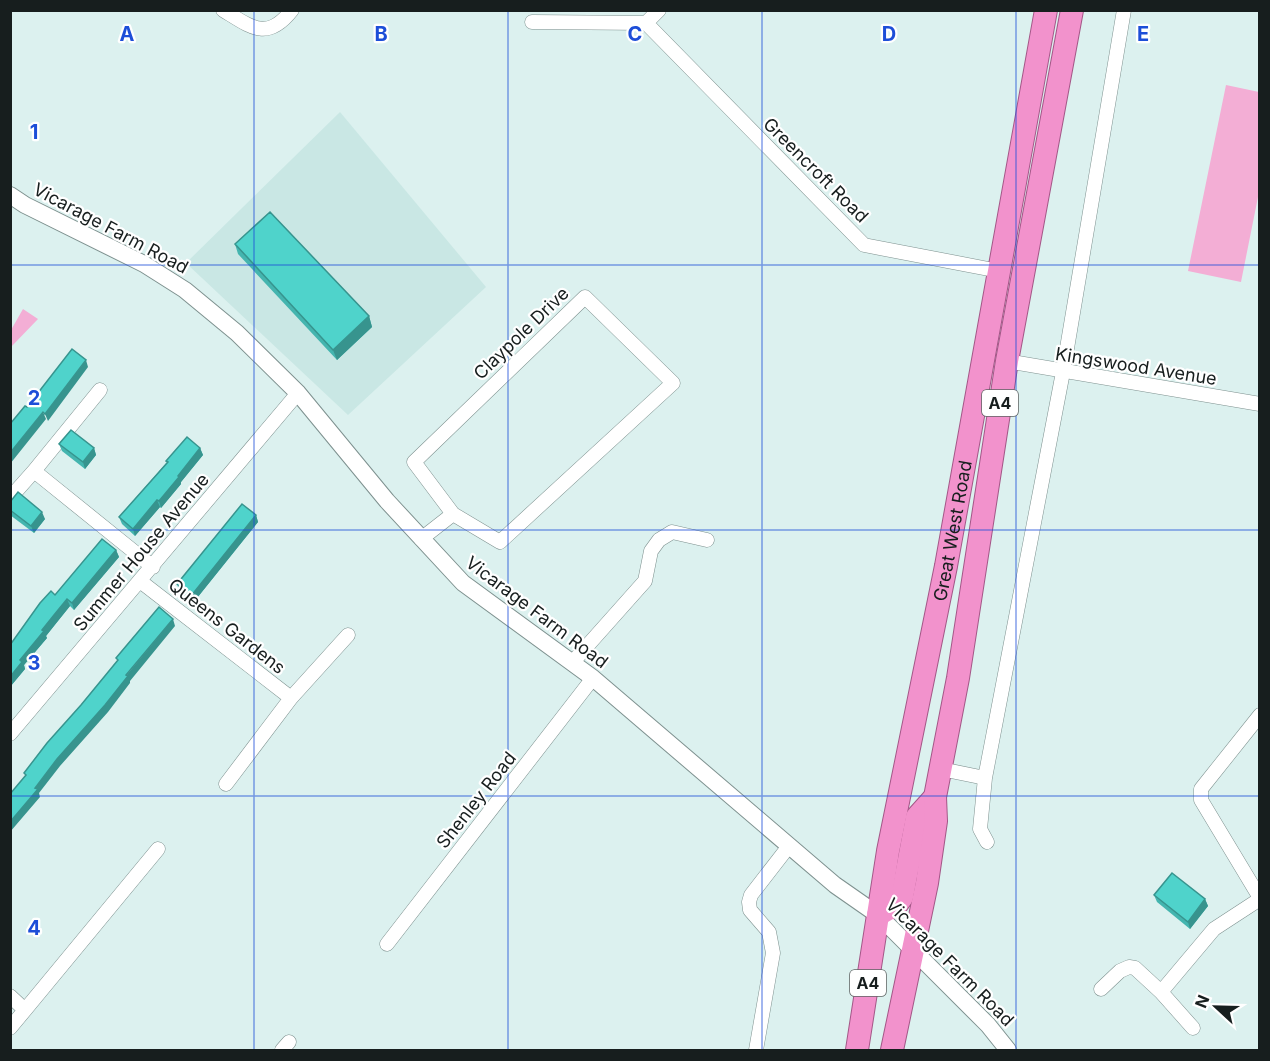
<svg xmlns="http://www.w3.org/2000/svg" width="1270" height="1061" font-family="Inter,sans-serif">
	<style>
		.built { fill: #c9e7e4 }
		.green { fill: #f3aed5 }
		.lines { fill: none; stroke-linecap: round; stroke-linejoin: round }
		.minor-casing { stroke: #7e918f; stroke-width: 15 }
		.tertiary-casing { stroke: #7e918f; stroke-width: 18 }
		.trunk-casing { stroke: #a35787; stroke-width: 24 }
		.minor { stroke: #fff; stroke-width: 14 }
		.tertiary { stroke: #fff; stroke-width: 16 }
		.trunk { stroke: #f292cc; stroke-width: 22 }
		.wall { fill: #44b5af }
		.shaded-wall { fill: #37948e }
		.building { fill: #4fd3cb; stroke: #37948e; stroke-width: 1.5 }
		.grid { fill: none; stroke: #1d4ed8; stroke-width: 1.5; stroke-opacity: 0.55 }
		.labels { text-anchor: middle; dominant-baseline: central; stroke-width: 4.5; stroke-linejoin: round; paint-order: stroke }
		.shield { fill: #fff; stroke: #5d6262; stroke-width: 1.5 }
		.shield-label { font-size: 16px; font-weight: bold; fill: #171e1e }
		.street-label { font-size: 18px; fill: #171e1e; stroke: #fff }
		.grid-label { font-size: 20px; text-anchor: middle; font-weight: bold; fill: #1d4ed8; stroke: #fff; stroke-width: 4.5; stroke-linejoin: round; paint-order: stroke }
	</style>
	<rect width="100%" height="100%" fill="#dcf1ef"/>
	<!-- built -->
	<path class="built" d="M 340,112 L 486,287 L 348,415 L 186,263 Z"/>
	<!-- green -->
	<path class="green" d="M 1226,85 L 1259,92 L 1259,192 L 1241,282 L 1188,271 Z
		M 23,309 L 38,319 L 11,347 L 11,330 Z"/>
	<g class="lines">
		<defs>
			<path id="minor" d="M 223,10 C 251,27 267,42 292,10
				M 532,22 L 646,23 L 864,245 L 999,271
				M 646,23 L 659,10
				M 1007,361 L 1260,404
				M 34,471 L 100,390
				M 10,498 L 34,471 L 153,567
				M 421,539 L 453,514 L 414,462 L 585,297 L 673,383 L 500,542 L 453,514
				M 140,581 L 291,698 L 348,635
				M 572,663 L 645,581 L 651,551 L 659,540 L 672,532 L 707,540
				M 1260,715 L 1201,789 L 1201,800 L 1260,898
				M 10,734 L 298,393
				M 941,769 L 985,778
				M 226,784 L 291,698
				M 987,842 L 980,829 L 985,778 L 1063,372 L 1124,10
				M 387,944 L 593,678
				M 1101,989 L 1120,971 L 1129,967 L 1135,968 L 1161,992 L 1214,929 L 1260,899
				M 1161,992 L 1193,1028
				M 10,996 L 25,1010 L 10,1028
				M 25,1010 L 158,849
				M 282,1050 L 289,1042
				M 756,1050 L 773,953 L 769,932 L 750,910 L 749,902 L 751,895 L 789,846"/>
			<path id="tertiary" d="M 10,195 L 25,205 L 144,264 L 185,290 L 237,333 L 298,393 L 387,501 L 463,583 L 593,678 L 835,885 L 878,915 L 988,1025 L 1008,1050"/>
			<g id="trunk">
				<path d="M 878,915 L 897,904 L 902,897 L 917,817 L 935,797"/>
				<path id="s1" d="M 857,1050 L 888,851 L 946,566 L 1046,10"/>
				<path d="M 892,1050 L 927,883 L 936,821 L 935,797 L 958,678 L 1007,361 L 1072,10"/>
			</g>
		</defs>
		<!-- minor casing -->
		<use href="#minor" class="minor-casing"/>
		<!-- tertiary casing -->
		<use href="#tertiary" class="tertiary-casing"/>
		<!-- trunk casing -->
		<use href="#trunk" class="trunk-casing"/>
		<!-- minor -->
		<use href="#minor" class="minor"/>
		<!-- tertiary -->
		<use href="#tertiary" class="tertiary"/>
		<!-- trunk -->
		<use href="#trunk" class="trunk"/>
	</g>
	<!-- wall -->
	<path class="wall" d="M 235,244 L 369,316 L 372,327 L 337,360 L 238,254 Z
		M 59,444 L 94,448 L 96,455 L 85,469 L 62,451 Z
		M 200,448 L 203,455 L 181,482 L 181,484 L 161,508 L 160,507 L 135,536 L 122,524 L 119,517 L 167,462 L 166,461 Z
		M 10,502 L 45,519 L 34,533 L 10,515 Z
		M 256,515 L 258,522 L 193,603 L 180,592 L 177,584 Z
		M 116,550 L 119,557 L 74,610 L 70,606 L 57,622 L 46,636 L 47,638 L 24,665 L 25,669 L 10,687 L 55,595 Z
		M 1154,895 L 1205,899 L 1208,906 L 1190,929 L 1157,902 Z"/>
	<!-- shaded-wall -->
	<path class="shaded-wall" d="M 369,316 L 372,327 L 337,360 L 333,350 Z
		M 86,360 L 88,367 L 48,421 L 45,414 Z
		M 43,412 L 46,419 L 10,464 L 10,453 Z
		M 94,448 L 96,455 L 85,469 L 83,462 Z
		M 200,448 L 203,455 L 181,482 L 181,484 L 161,508 L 159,501 L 178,476 Z
		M 157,500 L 160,507 L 135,536 L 133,529 Z
		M 42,512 L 45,519 L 34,533 L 31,526 Z
		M 256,515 L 258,522 L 193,603 L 191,596 Z
		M 116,550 L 119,557 L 74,610 L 72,603 Z
		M 67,599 L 70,606 L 46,636 L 47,638 L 24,665 L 25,669 L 10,687 L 10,677 L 20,660 L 42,630 Z
		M 173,619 L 175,626 L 130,681 L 130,683 L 108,712 L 60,766 L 39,793 L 40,797 L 10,832 L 10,822 L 35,788 L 57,759 Z
		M 1205,899 L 1208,906 L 1190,929 L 1188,922 Z"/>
	<!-- building -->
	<path class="building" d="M 270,212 L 369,316 L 333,350 L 235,244 Z
		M 72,349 L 86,360 L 45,414 L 43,412 L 10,453 L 10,424 L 25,406 L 27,407 Z
		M 71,430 L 94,448 L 83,462 L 59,444 Z
		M 187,437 L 200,448 L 178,476 L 179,477 L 159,501 L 157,500 L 133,529 L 119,517 L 168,462 L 166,461 Z
		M 18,492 L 42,512 L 31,526 L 10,510 L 10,502 Z
		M 242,504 L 256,515 L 191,596 L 177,584 Z
		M 102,539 L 116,550 L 72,603 L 67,599 L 54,615 L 42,630 L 44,631 L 20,660 L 22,662 L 10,677 L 10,645 L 40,603 L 51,591 L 55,595 Z
		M 159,607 L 173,619 L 126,675 L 128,676 L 105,705 L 57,759 L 35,788 L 38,789 L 10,822 L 10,794 L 26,775 L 24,773 L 47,743 L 81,705 L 118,660 L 116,658 Z
		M 1172,873 L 1205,899 L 1188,922 L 1154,895 Z"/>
	<!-- grid -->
	<path class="grid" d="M 254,10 L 254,1050M 508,10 L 508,1050M 762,10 L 762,1050M 1016,10 L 1016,1050M 10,265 L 1260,265M 10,530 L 1260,530M 10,796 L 1260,796"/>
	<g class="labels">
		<!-- shield labels -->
		<g class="shield">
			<rect x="982" y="390" width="36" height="26" rx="4.5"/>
			<rect x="850" y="970" width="36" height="26" rx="4.5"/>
		</g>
		<g class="shield-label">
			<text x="1000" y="403">A4</text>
			<text x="868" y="983">A4</text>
		</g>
		<!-- street labels -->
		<g class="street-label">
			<text transform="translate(816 170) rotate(45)">Greencroft Road</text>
			<text transform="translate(111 228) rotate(28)">Vicarage Farm Road</text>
			<text transform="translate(521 333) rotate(-44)">Claypole Drive</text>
			<text transform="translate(1136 366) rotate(9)">Kingswood Avenue</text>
			<text stroke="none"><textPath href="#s1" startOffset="528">Great West Road</textPath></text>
			<text transform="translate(141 552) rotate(-50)">Summer House Avenue</text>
			<text transform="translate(537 612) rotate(37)">Vicarage Farm Road</text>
			<text transform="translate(227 626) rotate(38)">Queens Gardens</text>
			<text transform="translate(476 800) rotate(-52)">Shenley Road</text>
			<text transform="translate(950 962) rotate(45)">Vicarage Farm Road</text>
		</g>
	</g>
	<g class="grid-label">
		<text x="127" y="41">A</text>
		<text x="381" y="41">B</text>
		<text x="635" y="41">C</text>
		<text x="889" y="41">D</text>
		<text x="1143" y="41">E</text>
		<text x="34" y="139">1</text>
		<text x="34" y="405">2</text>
		<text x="34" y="670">3</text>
		<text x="34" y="935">4</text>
	</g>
	<!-- border -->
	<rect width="1270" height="1061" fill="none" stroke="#171e1e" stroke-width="24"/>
	<!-- north arrow -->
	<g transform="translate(1216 1007) rotate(292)" stroke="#ffffff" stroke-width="4.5" paint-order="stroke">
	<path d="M0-4.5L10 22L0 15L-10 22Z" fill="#171e1e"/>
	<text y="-9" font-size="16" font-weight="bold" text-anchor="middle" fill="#171e1e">N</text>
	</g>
</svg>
